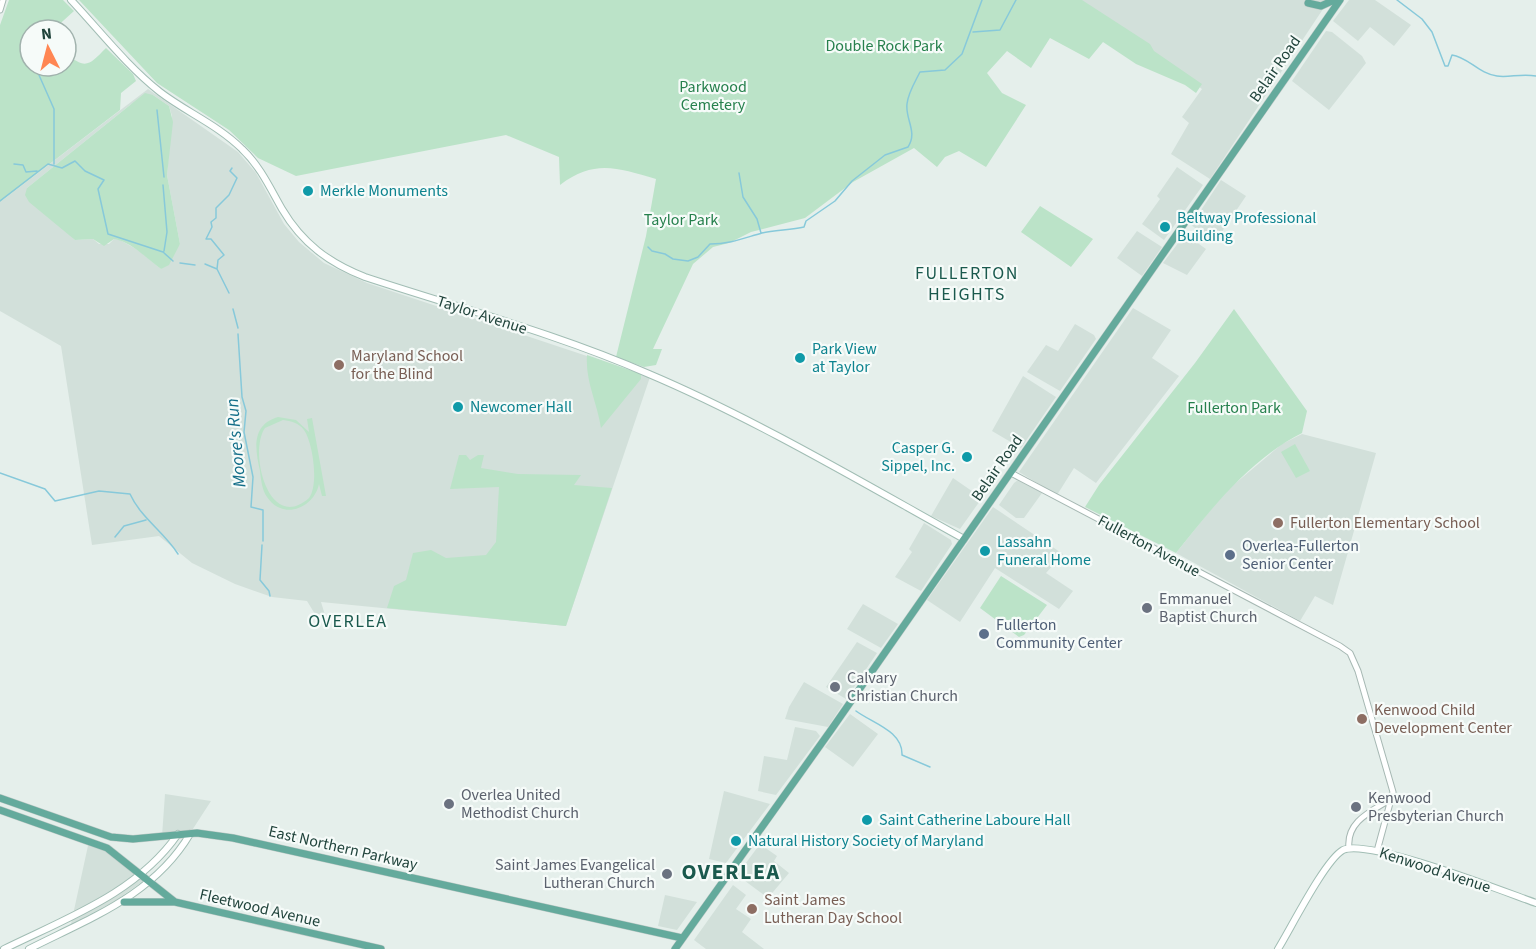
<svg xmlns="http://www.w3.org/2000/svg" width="1536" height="949" font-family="'Source Sans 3',sans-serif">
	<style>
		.built { fill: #d2e0da; fill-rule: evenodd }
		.green { fill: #bbe3c8; fill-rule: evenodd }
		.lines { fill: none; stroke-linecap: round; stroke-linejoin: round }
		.stream { stroke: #87c9da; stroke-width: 1.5 }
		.tertiary-casing { stroke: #a6b8b3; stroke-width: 7 }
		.secondary-casing { stroke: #a1bdb4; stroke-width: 8 }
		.primary-casing { stroke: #c1cbc8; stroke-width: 8 }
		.tertiary { stroke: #fff; stroke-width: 5 }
		.secondary { stroke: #fff; stroke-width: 6 }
		.primary { stroke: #64aa9c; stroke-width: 7 }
		.culture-dot { fill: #0f9aa8; stroke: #f6fbf9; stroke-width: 2 }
		.education-dot { fill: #8d6e63; stroke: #f6fbf9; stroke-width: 2 }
		.service-dot { fill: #5c6f8a; stroke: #f6fbf9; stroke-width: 2 }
		.worship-dot { fill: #6b7280; stroke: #f6fbf9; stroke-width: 2 }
		.labels { text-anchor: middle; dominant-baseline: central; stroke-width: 4.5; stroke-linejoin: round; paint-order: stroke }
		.park-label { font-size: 16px; fill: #26804d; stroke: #f6fbf9 }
		.street-label { font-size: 16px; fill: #21443c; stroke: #f6fbf9 }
		.culture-label { font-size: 16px; fill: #0d838f; stroke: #f6fbf9; text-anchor: start }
		.education-label { font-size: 16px; fill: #785e54; stroke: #f6fbf9; text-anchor: start }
		.service-label { font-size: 16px; fill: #4e5e75; stroke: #f6fbf9; text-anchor: start }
		.worship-label { font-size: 16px; fill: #5b616d; stroke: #f6fbf9; text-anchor: start }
		.neighbourhood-label { font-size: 18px; letter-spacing: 1.5px; fill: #1a594d; stroke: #f6fbf9 }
		.water-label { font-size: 18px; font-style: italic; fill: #136e88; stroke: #f6fbf9 }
		.district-label { font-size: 22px; font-weight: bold; letter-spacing: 1.5px; fill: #1a594d; stroke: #f6fbf9 }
	</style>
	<rect width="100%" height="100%" fill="#e5efeb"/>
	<!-- built -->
	<path class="built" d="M 1080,0 L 1329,0 L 1210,179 L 1171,154 L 1189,123 L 1182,117 L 1202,89 Z
		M 1349,0 L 1375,0 L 1411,25 L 1394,46 L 1370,27 L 1358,41 L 1333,21 Z
		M 1326,31 L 1332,32 L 1362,56 L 1366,63 L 1329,110 L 1292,81 Z
		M 148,89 L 238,152 L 256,173 L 284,224 L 299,242 L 324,263 L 367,283 L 650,377 L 566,626 L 321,602 L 325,615 L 318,619 L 307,601 L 272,597 L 235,584 L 192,563 L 159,536 L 92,545 L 61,346 L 0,311 L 0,202 ZM 153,95 L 169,106 L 172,116 L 167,175 L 180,244 L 161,269 L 138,250 L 120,240 L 114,239 L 109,244 L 99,244 L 93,239 L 75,240 L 27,188 L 130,105 Z
		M 1177,167 L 1203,185 L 1164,240 L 1142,224 L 1160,199 L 1157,196 Z
		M 1221,180 L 1246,196 L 1215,242 L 1191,225 Z
		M 1137,231 L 1162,247 L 1142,276 L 1117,258 Z
		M 1185,234 L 1206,249 L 1187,275 L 1163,263 Z
		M 1133,308 L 1171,330 L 1152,358 L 1179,376 L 1096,483 L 1074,468 L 1057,495 L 1019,472 Z
		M 1075,324 L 1094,335 L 1096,339 L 1060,391 L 1027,372 L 1046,345 L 1058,351 Z
		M 1023,376 L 1056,397 L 1021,448 L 992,431 Z
		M 1302,434 L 1376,453 L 1333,605 L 1315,596 L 1300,621 L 1176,553 L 1225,492 L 1282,444 Z
		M 953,478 L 982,498 L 960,529 L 931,516 Z
		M 1018,480 L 1042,493 L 1024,518 L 1016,518 L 999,505 L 1014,483 Z
		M 993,507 L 1063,554 L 1046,573 L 1073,591 L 1059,609 L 995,568 L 960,622 L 927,600 Z
		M 924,523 L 951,540 L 952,544 L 921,591 L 895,577 L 912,552 L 909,549 Z
		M 863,604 L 898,624 L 881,648 L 847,629 Z
		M 857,642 L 877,653 L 846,699 L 826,687 Z
		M 804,682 L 843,704 L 828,727 L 785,719 L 789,707 Z
		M 850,714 L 878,734 L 853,767 L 825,747 Z
		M 795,727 L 816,731 L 820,736 L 776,795 L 758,791 L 764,756 L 787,760 Z
		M 724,791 L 770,804 L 726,863 L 709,859 Z
		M 165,794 L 211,801 L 189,835 L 162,836 Z
		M 89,841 L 109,850 L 146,879 L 115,901 L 71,924 Z
		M 760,844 L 777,856 L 774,861 L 789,873 L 768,898 L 737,875 Z
		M 733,885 L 746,895 L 736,909 L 751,919 L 742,932 L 764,949 L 706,949 L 694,940 Z
		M 665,895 L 697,902 L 677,930 L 658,926 Z"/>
	<!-- green -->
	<path class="green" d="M 9,0 L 63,0 L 74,11 L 53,30 L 30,30 L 30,66 L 66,66 L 66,53 C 86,71 90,64 106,48 L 133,74 L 136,81 L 121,93 L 120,110 L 0,202 L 0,25 Z
		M 79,0 L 1082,0 L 1150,44 L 1154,51 L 1202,84 L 1196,93 L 1185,85 L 1136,64 L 1103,42 L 1089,59 L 1050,38 L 1031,68 L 1007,51 L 987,73 L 1002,93 L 1026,105 L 986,167 L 959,151 L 945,157 L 937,167 L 914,148 L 853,182 L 805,218 L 751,232 L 729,243 L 713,247 L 693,264 L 653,349 L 662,349 L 656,365 L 644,367 L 616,357 L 646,236 L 656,179 C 617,168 595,159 560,185 L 559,157 L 506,135 L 296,176 L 258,158 L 229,130 L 157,83 Z
		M 145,93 L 153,95 L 169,106 L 173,122 L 167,175 L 180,244 L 169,265 L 161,269 C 147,259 132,242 114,239 L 104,246 L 93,239 L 75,240 L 29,202 L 25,195 L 27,188 Z
		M 1040,206 L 1093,239 L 1071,267 L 1021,232 Z
		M 1234,309 L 1307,411 L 1302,433 C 1249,460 1212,508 1176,553 L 1085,507 L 1099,485 L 1195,363 Z
		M 587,355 L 641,374 L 641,379 L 601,428 C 597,402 585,381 587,355 Z
		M 278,417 L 296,420 L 309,432 L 307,419 L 312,418 L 326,496 L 322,496 L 319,484 C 314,508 283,521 267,497 C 262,490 261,480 260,471 C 255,449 251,425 278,417 ZM 283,420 C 291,421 299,423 304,430 C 313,443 319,485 309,498 C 269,534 248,452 265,428 Z
		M 1295,444 L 1310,471 L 1296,478 L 1281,452 Z
		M 459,455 L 466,455 L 470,460 L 478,455 L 484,455 L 481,468 L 518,474 L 581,475 L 574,485 L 612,488 L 566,626 L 387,608 L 394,586 L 406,580 L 413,553 L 431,550 L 446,558 L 486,555 L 496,542 L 499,487 L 450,489 Z
		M 1001,576 L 1047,605 L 1024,635 L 1019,637 L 980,608 Z"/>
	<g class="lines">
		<!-- stream -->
		<path class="stream" d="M 1397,0 L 1422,19 L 1432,32 L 1445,66 L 1448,66 L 1452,55 C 1468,57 1479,74 1497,76 C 1509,78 1521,73 1536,76
			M 973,32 L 1000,30 L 1016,0
			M 35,66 L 54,109 L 54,164
			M 157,110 L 164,177
			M 14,164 L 23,165 L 26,172 L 37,171
			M 739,173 L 743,197 L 757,219 L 761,233
			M 163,185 L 167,232 L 164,251
			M 0,201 L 48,164 L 62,168 L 75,161 L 85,171 L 104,180 L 98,189 L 108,234 L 163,252 L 173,261
			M 648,247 L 652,251 L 665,254 L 673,259 L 688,261 L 698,257 L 710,244 C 730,244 744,238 762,233 C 774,230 791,230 804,227 L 806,221 L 835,201 L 852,181 L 885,155 L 908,147 C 918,132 905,119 907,104 C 908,93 915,82 920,72 L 945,70 L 962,54 L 982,0
			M 180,263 L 195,265
			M 205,264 L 217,269 L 229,293
			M 217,269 L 218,260 L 224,255 L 211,239 L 206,239 L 212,227 L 211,222 L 216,218 L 216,208 L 229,195 L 237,178 L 230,171 L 232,168
			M 233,309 L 238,328
			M 238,334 L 242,397 L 246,411 L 244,432 L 253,477 L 251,507 L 263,510 L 263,541
			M 0,473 L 45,489 L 55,501 L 99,491 L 130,494 C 141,518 164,532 178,554
			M 115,537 L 124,526 L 146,520
			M 262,545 L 260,580 L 269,591 L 270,596
			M 856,711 C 872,723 903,731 902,755 L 930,767"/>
		<defs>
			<path id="tertiary" d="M 0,10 L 3,0
				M 1011,473 L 1340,646 L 1350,653 L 1358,671 L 1393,792 L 1377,851
				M 1349,848 C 1346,821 1372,811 1391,799"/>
			<path id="secondary" d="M 71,0 C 100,31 127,66 160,92 C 186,112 218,125 242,149 C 260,166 270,188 282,209 C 302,243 329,263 365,277 C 459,308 558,334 649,374 C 755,419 863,483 964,539
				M 4,949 C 67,918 137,893 178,834
				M 29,949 C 90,918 154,895 190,834
				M 1278,949 C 1291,928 1325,860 1343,850 C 1368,838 1505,892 1536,903"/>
			<path id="primary" d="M 1308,3 L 1321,6 L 1334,0
				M 0,798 L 111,837 L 133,839 L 197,833 L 233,838 L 682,938
				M 0,810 L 107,848 L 175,902 L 381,949
				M 124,902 L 175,902
				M 675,949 L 831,730 L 1340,0"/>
		</defs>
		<!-- tertiary casing -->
		<use href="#tertiary" class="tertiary-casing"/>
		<!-- secondary casing -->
		<use href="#secondary" class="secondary-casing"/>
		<!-- primary casing -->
		<use href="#primary" class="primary-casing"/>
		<!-- tertiary -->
		<use href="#tertiary" class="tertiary"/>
		<!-- secondary -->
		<use href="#secondary" class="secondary"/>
		<!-- primary -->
		<use href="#primary" class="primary"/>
	</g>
	<!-- markers -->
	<g class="culture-dot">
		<circle cx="308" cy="191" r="6"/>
		<circle cx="1165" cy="227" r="6"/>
		<circle cx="800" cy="358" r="6"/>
		<circle cx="458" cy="407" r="6"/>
		<circle cx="967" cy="457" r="6"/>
		<circle cx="985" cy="551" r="6"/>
		<circle cx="867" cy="820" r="6"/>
		<circle cx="736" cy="841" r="6"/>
	</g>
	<g class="education-dot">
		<circle cx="339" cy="365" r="6"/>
		<circle cx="1278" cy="523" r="6"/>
		<circle cx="1362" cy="719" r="6"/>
		<circle cx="752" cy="909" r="6"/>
	</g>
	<g class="service-dot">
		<circle cx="1230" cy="555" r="6"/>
		<circle cx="984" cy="634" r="6"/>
	</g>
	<g class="worship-dot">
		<circle cx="1147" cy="608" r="6"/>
		<circle cx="835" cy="687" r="6"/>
		<circle cx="449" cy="804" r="6"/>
		<circle cx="1356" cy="807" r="6"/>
		<circle cx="667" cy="874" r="6"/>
	</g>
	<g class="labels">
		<!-- park labels -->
		<g class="park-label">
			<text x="884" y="46">Double Rock Park</text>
			<text x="713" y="87">Parkwood<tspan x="713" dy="18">Cemetery</tspan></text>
			<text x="681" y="220">Taylor Park</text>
			<text x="1234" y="408">Fullerton Park</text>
		</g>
		<!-- street labels -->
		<g class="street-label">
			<text transform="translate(1275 69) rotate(-55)">Belair Road</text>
			<text transform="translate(482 315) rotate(18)">Taylor Avenue</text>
			<text transform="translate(997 468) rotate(-55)">Belair Road</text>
			<text transform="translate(1149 546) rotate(28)">Fullerton Avenue</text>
			<text transform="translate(343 848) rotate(13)">East Northern Parkway</text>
			<text transform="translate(1435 870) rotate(18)">Kenwood Avenue</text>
			<text transform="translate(260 908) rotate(13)">Fleetwood Avenue</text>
		</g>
		<!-- culture labels -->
		<g class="culture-label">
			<text x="320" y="191">Merkle Monuments</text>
			<text x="1177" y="218">Beltway Professional<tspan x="1177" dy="18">Building</tspan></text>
			<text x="812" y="349">Park View<tspan x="812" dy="18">at Taylor</tspan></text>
			<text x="470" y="407">Newcomer Hall</text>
			<text x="955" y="448" text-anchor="end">Casper G.<tspan x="955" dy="18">Sippel, Inc.</tspan></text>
			<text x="997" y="542">Lassahn<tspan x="997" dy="18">Funeral Home</tspan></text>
			<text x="879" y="820">Saint Catherine Laboure Hall</text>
			<text x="748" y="841">Natural History Society of Maryland</text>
		</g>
		<!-- education labels -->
		<g class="education-label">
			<text x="351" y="356">Maryland School<tspan x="351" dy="18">for the Blind</tspan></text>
			<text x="1290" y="523">Fullerton Elementary School</text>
			<text x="1374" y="710">Kenwood Child<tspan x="1374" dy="18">Development Center</tspan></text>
			<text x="764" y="900">Saint James<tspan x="764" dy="18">Lutheran Day School</tspan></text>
		</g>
		<!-- service labels -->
		<g class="service-label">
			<text x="1242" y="546">Overlea-Fullerton<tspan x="1242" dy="18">Senior Center</tspan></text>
			<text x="996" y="625">Fullerton<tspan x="996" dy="18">Community Center</tspan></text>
		</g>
		<!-- worship labels -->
		<g class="worship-label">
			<text x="1159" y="599">Emmanuel<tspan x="1159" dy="18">Baptist Church</tspan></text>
			<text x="847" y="678">Calvary<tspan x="847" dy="18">Christian Church</tspan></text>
			<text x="461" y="795">Overlea United<tspan x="461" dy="18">Methodist Church</tspan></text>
			<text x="1368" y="798">Kenwood<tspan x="1368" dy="18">Presbyterian Church</tspan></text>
			<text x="655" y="865" text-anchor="end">Saint James Evangelical<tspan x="655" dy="18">Lutheran Church</tspan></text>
		</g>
		<!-- neighbourhood labels -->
		<g class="neighbourhood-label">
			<text x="967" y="273">FULLERTON<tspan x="967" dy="21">HEIGHTS</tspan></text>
			<text x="348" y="621">OVERLEA</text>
		</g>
		<!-- water labels -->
		<g class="water-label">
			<text transform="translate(236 443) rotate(-95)">Moore's Run</text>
		</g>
		<!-- district labels -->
		<g class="district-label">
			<text x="731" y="872">OVERLEA</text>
		</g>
	</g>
	<!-- north arrow -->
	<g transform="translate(48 48) rotate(354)"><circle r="28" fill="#f6fbf9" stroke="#a1b2ad" stroke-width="1.5"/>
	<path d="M0-4.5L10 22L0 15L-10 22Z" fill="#ff8653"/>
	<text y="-9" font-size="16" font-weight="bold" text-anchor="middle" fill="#21443c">N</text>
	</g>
</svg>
